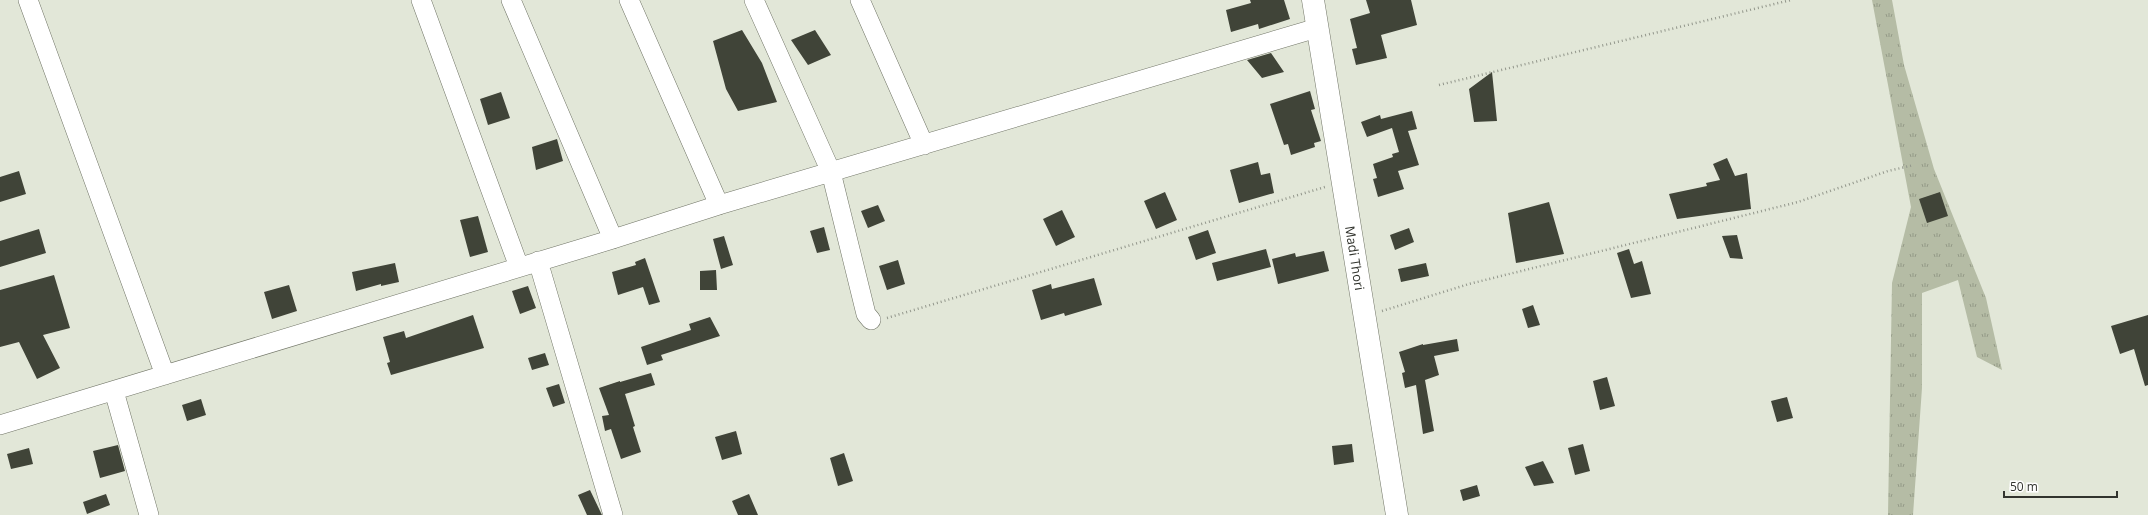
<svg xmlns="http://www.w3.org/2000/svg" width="2148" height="515" font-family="'Open Sans',sans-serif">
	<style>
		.grass { fill: url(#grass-tufts) }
		.building { fill: #404438 }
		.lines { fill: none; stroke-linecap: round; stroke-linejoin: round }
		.minor-casing { stroke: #717567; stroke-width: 20 }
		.major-casing { stroke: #717567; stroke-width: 23 }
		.path { stroke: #92968b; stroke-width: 2.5; stroke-dasharray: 1 3; stroke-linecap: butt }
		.minor { stroke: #fff; stroke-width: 19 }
		.major { stroke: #fff; stroke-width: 22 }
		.labels { text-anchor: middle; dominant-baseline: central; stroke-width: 4; stroke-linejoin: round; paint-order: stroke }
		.street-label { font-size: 13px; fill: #32342e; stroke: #fff }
	</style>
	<defs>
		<pattern id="grass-tufts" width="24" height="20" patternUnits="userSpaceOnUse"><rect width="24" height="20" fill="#b5bca5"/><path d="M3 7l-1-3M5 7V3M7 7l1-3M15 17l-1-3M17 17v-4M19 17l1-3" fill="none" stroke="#949a87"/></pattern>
	</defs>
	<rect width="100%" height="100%" fill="#e2e7d8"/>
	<!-- grass -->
	<path class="grass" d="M 1872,0 L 1892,0 L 1904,65 L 1934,169 L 1986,298 L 2002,370 L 1977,357 L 1958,280 L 1922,293 L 1922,388 L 1913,515 L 1888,515 L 1892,283 L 1911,207 Z"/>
	<!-- building -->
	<path class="building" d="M 1250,0 L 1284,0 L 1290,19 L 1259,29 L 1258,24 L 1231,32 L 1226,10 L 1251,3 Z
		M 1366,0 L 1411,0 L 1417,25 L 1381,35 L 1387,58 L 1356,65 L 1352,49 L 1357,48 L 1350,19 L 1370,13 Z
		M 742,30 L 762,63 L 777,102 L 738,111 L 726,89 L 713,41 Z
		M 815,30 L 831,55 L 808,65 L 791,40 Z
		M 1271,53 L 1284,72 L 1262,78 L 1247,60 Z
		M 1492,72 L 1497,121 L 1474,122 L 1469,89 Z
		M 1310,91 L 1315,109 L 1311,110 L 1321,141 L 1314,143 L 1315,147 L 1291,155 L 1288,144 L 1284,145 L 1270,104 Z
		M 501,92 L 510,118 L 488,125 L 480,99 Z
		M 1412,111 L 1417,129 L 1408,131 L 1419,165 L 1398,171 L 1404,189 L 1378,197 L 1373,179 L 1377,178 L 1373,164 L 1393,157 L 1392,154 L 1399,152 L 1392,128 L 1367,137 L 1361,122 L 1380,115 L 1381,119 Z
		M 557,139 L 563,161 L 536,170 L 532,147 Z
		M 1727,158 L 1735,176 L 1747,173 L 1751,209 L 1677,219 L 1669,194 L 1707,186 L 1706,183 L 1720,180 L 1713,164 Z
		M 1258,162 L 1261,175 L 1270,173 L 1274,193 L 1239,203 L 1230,170 Z
		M 19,171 L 26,194 L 0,202 L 0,177 Z
		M 1165,192 L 1177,220 L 1156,229 L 1144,201 Z
		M 1940,192 L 1948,216 L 1927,223 L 1919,199 Z
		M 1549,202 L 1564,254 L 1516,263 L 1508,213 Z
		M 878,205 L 885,221 L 868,228 L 861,211 Z
		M 1062,210 L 1075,237 L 1056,246 L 1043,219 Z
		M 478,216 L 488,252 L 470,257 L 460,220 Z
		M 824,227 L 830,250 L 817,253 L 810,231 Z
		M 1409,228 L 1414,242 L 1395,250 L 1390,235 Z
		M 39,229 L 46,253 L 0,267 L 0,241 Z
		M 1208,230 L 1216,253 L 1196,260 L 1188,237 Z
		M 1737,235 L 1743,259 L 1730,258 L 1722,236 Z
		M 724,236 L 733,265 L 721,269 L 713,239 Z
		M 1266,249 L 1271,267 L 1217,281 L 1212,263 Z
		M 1629,249 L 1634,264 L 1642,261 L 1651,294 L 1631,298 L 1617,253 Z
		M 1324,251 L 1329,271 L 1278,284 L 1272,259 L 1295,253 L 1296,257 Z
		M 645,258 L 660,302 L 649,305 L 643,287 L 618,295 L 612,272 L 636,265 L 635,262 Z
		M 898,260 L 905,284 L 887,290 L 879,266 Z
		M 395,263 L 399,282 L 381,286 L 381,284 L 356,291 L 352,272 Z
		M 1426,263 L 1429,276 L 1401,282 L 1398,269 Z
		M 716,270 L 717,290 L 700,290 L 700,271 Z
		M 54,275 L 70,328 L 43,335 L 60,368 L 37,379 L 19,342 L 0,347 L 0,290 Z
		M 1094,278 L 1102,305 L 1065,316 L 1064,313 L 1041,320 L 1032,290 L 1051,284 L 1052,289 Z
		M 289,285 L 297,311 L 272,319 L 264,292 Z
		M 528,286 L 536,308 L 520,314 L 512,291 Z
		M 1533,305 L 1540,325 L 1528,328 L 1522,309 Z
		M 473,315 L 484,348 L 391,375 L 387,363 L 390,362 L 383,337 L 404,331 L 406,338 Z
		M 2148,315 L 2148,385 L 2145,386 L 2134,349 L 2120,354 L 2111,326 Z
		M 710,317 L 720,336 L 661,355 L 663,360 L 647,365 L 641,347 L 691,330 L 689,324 Z
		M 1457,339 L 1459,351 L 1434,356 L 1439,375 L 1425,380 L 1434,431 L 1423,434 L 1416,385 L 1405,388 L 1402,373 L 1405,372 L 1399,352 L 1423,344 L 1423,345 Z
		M 545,353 L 549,365 L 532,370 L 528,358 Z
		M 651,373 L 655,385 L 625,394 L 635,426 L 633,427 L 641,452 L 621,459 L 611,429 L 605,431 L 602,416 L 609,415 L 599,388 L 620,381 L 620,382 Z
		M 1607,377 L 1615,406 L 1600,410 L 1593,381 Z
		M 559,384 L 565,403 L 553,407 L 546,388 Z
		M 1787,397 L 1793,418 L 1777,422 L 1771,401 Z
		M 201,399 L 206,415 L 187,421 L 182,405 Z
		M 736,431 L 742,454 L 722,460 L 715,437 Z
		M 1352,444 L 1354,462 L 1334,465 L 1332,446 Z
		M 1583,444 L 1590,471 L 1575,475 L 1568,448 Z
		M 118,445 L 125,471 L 100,478 L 93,451 Z
		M 29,448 L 33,464 L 11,469 L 7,454 Z
		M 844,453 L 853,481 L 838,486 L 830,458 Z
		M 1543,461 L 1554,483 L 1534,486 L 1525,467 Z
		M 1477,485 L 1480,496 L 1463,501 L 1460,490 Z
		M 590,490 L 601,513 L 602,515 L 587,515 L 578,495 Z
		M 106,494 L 110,505 L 87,514 L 83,502 Z
		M 749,494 L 758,515 L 738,515 L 732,501 Z"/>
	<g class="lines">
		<defs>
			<path id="minor" d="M 28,0 L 165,375
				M 421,0 L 519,267
				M 511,0 L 613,239
				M 629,0 L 719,205
				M 754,0 L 831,172 L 866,314 L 871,320
				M 860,0 L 924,145
				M 538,261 L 613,515
				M 114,391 L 149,515
				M 0,425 L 613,239 L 719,205 L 1317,28"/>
			<path id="major" d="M 1313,0 L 1397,515"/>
		</defs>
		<!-- minor casing -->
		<use href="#minor" class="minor-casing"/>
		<!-- major casing -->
		<use href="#major" class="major-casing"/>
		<!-- path -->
		<path class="path" d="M 1439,85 L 1791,0
			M 1382,311 L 1469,284 L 1798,202 L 1888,171 L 1914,165
			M 887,318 L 1325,187"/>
		<!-- minor -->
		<use href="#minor" class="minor"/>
		<!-- major -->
		<use href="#major" class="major"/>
	</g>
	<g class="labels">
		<!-- street labels -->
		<g class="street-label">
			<text transform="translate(1355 258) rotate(81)">Madi Thori</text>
		</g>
	</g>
	<!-- scale -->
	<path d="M2004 491v6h113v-6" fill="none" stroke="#32342e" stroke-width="2"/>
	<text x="2010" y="491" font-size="12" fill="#32342e" stroke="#ffffff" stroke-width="3" paint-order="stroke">50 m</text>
</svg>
